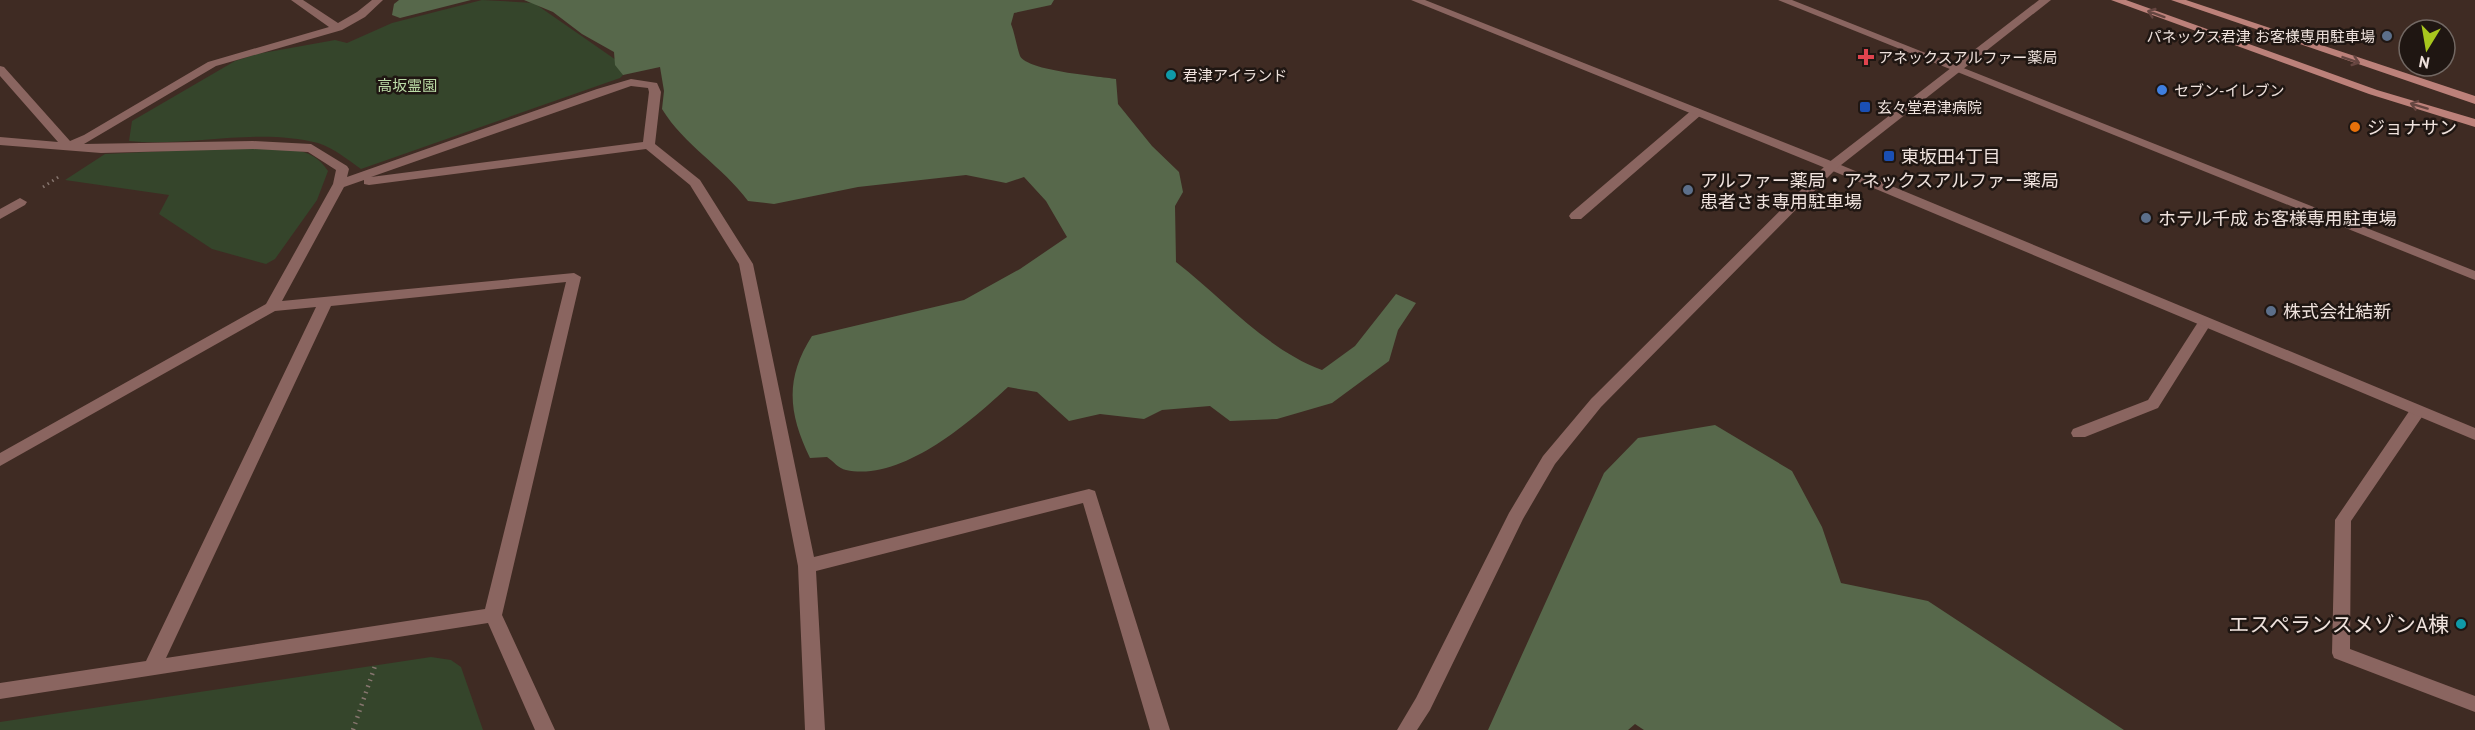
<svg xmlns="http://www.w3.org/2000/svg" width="2475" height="730" font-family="'PT Sans','Noto Sans JP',sans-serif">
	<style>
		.green { fill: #35452b }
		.forest { fill: #57684b }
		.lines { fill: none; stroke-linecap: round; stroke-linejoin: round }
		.path-far1 { stroke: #87766f; stroke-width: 3; stroke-dasharray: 1.5 4; stroke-linecap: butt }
		.path { stroke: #87766f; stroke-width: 4.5; stroke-dasharray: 1.5 5; stroke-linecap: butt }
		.service { fill: #8a6560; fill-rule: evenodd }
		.minor { fill: #8a6560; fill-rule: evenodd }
		.tertiary { fill: #8a6560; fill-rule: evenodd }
		.secondary { fill: #bc817a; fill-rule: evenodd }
		.oneway { stroke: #664641 }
		.service-dot { fill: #5c6f8a; stroke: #1f1612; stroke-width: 2 }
		.health-dot { fill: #e0444e; stroke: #1f1612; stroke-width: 2 }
		.culture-dot { fill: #0f9aa8; stroke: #1f1612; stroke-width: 2 }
		.shop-dot { fill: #3f7fe0; stroke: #1f1612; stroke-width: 2 }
		.transit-dot { fill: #1a4fb4; stroke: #1f1612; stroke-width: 2 }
		.food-dot { fill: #e8710a; stroke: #1f1612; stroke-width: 2 }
		.labels { text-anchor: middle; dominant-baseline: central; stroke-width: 5; stroke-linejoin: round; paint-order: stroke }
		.far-poi-label { font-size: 15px; fill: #efe2dd; stroke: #1f1612; text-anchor: start }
		.far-park-label { font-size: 15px; fill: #bcdca7; stroke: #1f1612 }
		.poi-label { font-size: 18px; fill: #efe2dd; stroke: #1f1612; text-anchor: start }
		.near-poi-label { font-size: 21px; fill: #efe2dd; stroke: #1f1612; text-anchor: end }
	</style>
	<rect width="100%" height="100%" fill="#3f2b23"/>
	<!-- green -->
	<path class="green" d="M 482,0 L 534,3 L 629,69 L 620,78 L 361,169 C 348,160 334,148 318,143 C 257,127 191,147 129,141 L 132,121 L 235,61 L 257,54 L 335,40 L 347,43 L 392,23 Z
		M 251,147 C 281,149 311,144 328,171 L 317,200 L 275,259 L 266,264 L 212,249 L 159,214 L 169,195 L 65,180 L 105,154 Z
		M 431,657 L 451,660 L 461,667 L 483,730 L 0,730 L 0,722 Z"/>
	<!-- forest -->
	<path class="forest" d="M 399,0 L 471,0 L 400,18 L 392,15 L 394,4 Z
		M 524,0 L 1054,0 L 1051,5 L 1014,13 L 1011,24 C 1015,34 1017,48 1020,56 C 1028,71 1097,76 1116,79 L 1118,104 L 1152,146 L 1179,172 L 1183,192 L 1175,206 L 1176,262 C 1224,299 1264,348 1322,370 L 1355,346 L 1396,294 L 1416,303 L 1398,330 L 1389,361 L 1332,403 L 1277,419 L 1230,421 L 1210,406 L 1162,410 L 1144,419 L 1100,414 L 1069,421 L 1037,392 L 1008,387 C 970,422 902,482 846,470 C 839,469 833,461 827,457 L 810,458 C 788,413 785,378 812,336 L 964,300 L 1020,269 L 1067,237 L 1046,201 L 1024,177 L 1006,183 L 966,175 L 858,187 L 774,204 L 748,201 C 723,167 684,145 662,109 L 664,91 L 660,67 L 623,75 L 615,65 L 614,52 L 582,34 L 553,12 Z
		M 1715,425 L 1792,471 L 1822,527 L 1841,583 L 1928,601 L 2124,730 L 1644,730 L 1635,724 L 1628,730 L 1488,730 L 1604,473 L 1638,438 Z"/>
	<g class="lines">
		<!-- path-far1 -->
		<path class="path-far1" d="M 43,187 L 60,176"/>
		<!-- path -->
		<path class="path" d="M 353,730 L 375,666"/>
		<!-- service -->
		<path class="service" d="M 1697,108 L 1703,112 L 1701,115 L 1581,219 L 1571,219 L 1569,216 L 1571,213 L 1693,109 Z
			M 2205,317 L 2212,322 L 2158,408 L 2085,437 L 2073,437 L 2071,433 L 2073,429 L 2148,400 L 2200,319 Z
			M 2418,406 L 2426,411 L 2351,521 L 2350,649 L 2475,696 L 2475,712 L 2334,658 L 2332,653 L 2335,520 L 2412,407 Z"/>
		<!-- minor -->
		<path class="minor" d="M 291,0 L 303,0 L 338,23 L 357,12 L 372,0 L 383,0 L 365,17 L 342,30 L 216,66 L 84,144 L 253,141 L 311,144 L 347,166 L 349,169 L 347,177 L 597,89 L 631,79 L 657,83 L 661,92 L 655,144 L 700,180 L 753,264 L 814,557 L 1089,489 L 1095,491 L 1170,730 L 1150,730 L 1083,503 L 816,571 L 825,730 L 805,730 L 798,566 L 739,264 L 690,185 L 646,149 L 369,185 L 364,184 L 364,180 L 344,187 L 282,301 L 574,273 L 581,277 L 502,615 L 555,730 L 535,730 L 488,623 L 0,699 L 0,683 L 146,661 L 316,307 L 275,311 L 0,466 L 0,453 L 266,304 L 333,184 L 336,170 L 308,152 L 253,149 L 101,153 L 0,145 L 0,137 L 58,142 L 0,76 L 0,66 L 4,67 L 70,141 L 84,135 L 208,62 L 329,27 ZM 631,86 L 648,88 L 649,92 L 643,142 L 371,177 ZM 566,282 L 485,609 L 166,658 L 331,306 Z
			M 1411,0 L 1425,0 L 1836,163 L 2475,428 L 2475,440 L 1828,169 Z
			M 1778,0 L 1792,0 L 2475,271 L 2475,280 Z
			M 20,198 L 27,202 L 25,205 L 0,219 L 0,209 Z"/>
		<!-- tertiary -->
		<path class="tertiary" d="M 2039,0 L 2051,0 L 1836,169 L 1601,407 L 1555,464 L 1523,519 L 1430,710 L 1417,730 L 1397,730 L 1416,698 L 1509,513 L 1543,456 L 1591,399 L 1828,163 Z"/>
		<!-- secondary -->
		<path class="secondary" d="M 2111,0 L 2126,0 L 2377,90 L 2475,119 L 2475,127 L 2369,94 Z
			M 2171,0 L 2186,0 L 2475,96 L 2475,104 Z"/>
	</g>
	<!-- one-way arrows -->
	<defs><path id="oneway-shaft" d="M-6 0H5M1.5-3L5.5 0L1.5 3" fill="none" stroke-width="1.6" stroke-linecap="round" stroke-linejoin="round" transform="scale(1.5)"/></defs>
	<g class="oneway">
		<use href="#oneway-shaft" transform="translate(2156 14) rotate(-160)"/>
		<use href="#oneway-shaft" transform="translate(2351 60) rotate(19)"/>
		<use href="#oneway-shaft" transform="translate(2419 106) rotate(-163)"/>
	</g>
	<!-- markers -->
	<g class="service-dot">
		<circle cx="2387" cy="36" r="6"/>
		<circle cx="1688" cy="190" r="6"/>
		<circle cx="2146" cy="218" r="6"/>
		<circle cx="2271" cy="311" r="6"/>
	</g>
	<path class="health-dot" d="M1863 48h6v6h6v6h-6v6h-6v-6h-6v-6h6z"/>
	<g class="culture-dot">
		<circle cx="1171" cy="75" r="6"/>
		<circle cx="2461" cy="624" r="6"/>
	</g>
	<circle class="shop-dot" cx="2162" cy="90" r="6"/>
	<g class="transit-dot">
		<rect x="1859" y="101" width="12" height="12" rx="3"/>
		<rect x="1883" y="150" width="12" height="12" rx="3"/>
	</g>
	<circle class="food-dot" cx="2355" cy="127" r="6"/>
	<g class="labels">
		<!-- far-poi labels -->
		<g class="far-poi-label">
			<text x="2375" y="36" text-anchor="end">パネックス君津 お客様専用駐車場</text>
			<text x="1878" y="57">アネックスアルファー薬局</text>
			<text x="1183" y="75">君津アイランド</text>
			<text x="2174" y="90">セブン-イレブン</text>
			<text x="1877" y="107">玄々堂君津病院</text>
		</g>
		<!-- far-park labels -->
		<g class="far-park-label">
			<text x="407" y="85">高坂霊園</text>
		</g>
		<!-- poi labels -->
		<g class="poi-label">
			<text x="2367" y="127">ジョナサン</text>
			<text x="1901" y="156">東坂田4丁目</text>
			<text x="1700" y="180">アルファー薬局・アネックスアルファー薬局<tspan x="1700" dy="21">患者さま専用駐車場</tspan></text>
			<text x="2158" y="218">ホテル千成 お客様専用駐車場</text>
			<text x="2283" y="311">株式会社結新</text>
		</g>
		<!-- near-poi labels -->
		<g class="near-poi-label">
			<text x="2449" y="624">エスペランスメゾンA棟</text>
		</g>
	</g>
	<!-- north arrow -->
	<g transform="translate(2427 48) rotate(191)"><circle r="28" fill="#1f1612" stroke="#726863" stroke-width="1.5"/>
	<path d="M0-4.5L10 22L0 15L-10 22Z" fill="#a8c71e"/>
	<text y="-9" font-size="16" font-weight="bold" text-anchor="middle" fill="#efe2dd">N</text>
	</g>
</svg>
